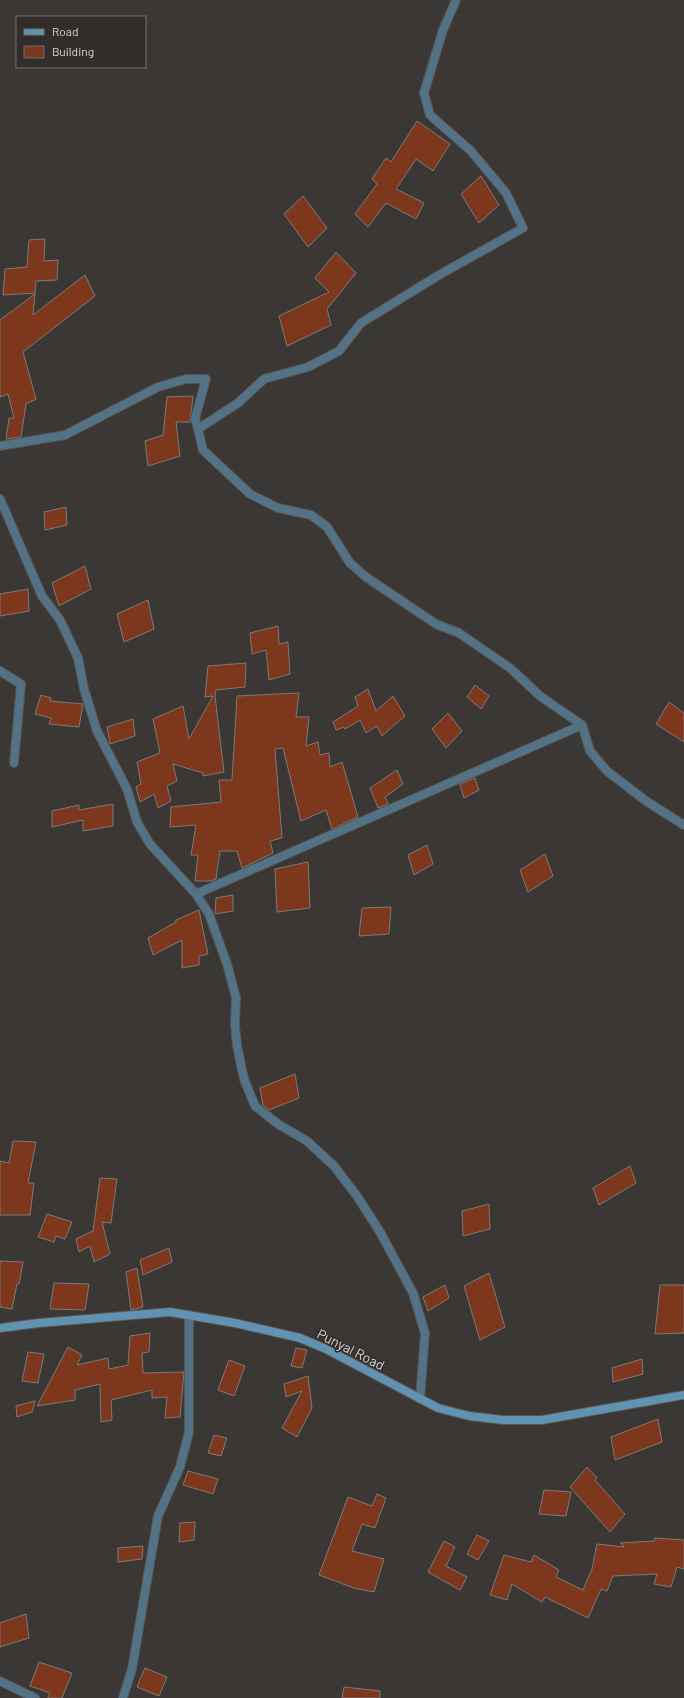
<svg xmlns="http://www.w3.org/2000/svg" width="684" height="1698" font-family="Barlow,sans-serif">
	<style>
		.building { fill: #7c371c; stroke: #7f7a79 }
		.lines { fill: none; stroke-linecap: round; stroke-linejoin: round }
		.minor-casing { stroke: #575452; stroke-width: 10 }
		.tertiary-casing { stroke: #575452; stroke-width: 10 }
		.secondary-casing { stroke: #575452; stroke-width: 10 }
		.minor { stroke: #547286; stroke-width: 8 }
		.tertiary { stroke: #547286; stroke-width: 8 }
		.secondary { stroke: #6192b1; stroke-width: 8 }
		.labels { text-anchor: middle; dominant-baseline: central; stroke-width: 3; stroke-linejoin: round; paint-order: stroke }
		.street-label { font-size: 14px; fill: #dad7d6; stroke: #302d2b }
	</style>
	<rect width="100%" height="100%" fill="#3a3735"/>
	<!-- building -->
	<path class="building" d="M 417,121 L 450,144 L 433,171 L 416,159 L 396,189 L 424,203 L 416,219 L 386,203 L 368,227 L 355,214 L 377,184 L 372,179 L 386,158 L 391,162 Z
		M 481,176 L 499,205 L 479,223 L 461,194 Z
		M 303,196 L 327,228 L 308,247 L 284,214 Z
		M 45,239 L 44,261 L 58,260 L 57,280 L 36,281 L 35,293 L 3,295 L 5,269 L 27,267 L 29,240 Z
		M 336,252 L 356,273 L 327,309 L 331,325 L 287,346 L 279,316 L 329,292 L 315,278 Z
		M 85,275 L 95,296 L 23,352 L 36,399 L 26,404 L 21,437 L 6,439 L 9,418 L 14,418 L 8,394 L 0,397 L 0,320 L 35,294 L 33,315 Z
		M 193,396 L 190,422 L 176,422 L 180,456 L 148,466 L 145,441 L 163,435 L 167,397 Z
		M 66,507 L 67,525 L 45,530 L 44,512 Z
		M 85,566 L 91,589 L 59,606 L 52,583 Z
		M 28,589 L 29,611 L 0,616 L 0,594 Z
		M 148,600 L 154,629 L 124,642 L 117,614 Z
		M 278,626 L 279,644 L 288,642 L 290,674 L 269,680 L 266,650 L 252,654 L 250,633 Z
		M 246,663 L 245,687 L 216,690 L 215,696 L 224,772 L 203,776 L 203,773 L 173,764 L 177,781 L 167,786 L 171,801 L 158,808 L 154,794 L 140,802 L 136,787 L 141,784 L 137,762 L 160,753 L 153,719 L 183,706 L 189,739 L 213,696 L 205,697 L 208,666 Z
		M 475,685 L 489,696 L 481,709 L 467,697 Z
		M 368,689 L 376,711 L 393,696 L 405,716 L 382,736 L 377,726 L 366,733 L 360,720 L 345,729 L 344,727 L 336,730 L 333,722 L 358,706 L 355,697 Z
		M 299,693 L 296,717 L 309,717 L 306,746 L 318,742 L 320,755 L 329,753 L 330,767 L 342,762 L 358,817 L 332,829 L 326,810 L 301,821 L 283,748 L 275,749 L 282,838 L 270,841 L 273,853 L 242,868 L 237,851 L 220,851 L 216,879 L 211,881 L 195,881 L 198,855 L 191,855 L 196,825 L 170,827 L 171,807 L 221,802 L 219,780 L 232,780 L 237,696 Z
		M 41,695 L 51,698 L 50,701 L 83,704 L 79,727 L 49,724 L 51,718 L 35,714 Z
		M 669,702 L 684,713 L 684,742 L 656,724 Z
		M 448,713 L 462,731 L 446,748 L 432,729 Z
		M 133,719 L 135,736 L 110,744 L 107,727 Z
		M 397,770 L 403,784 L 385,797 L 388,804 L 378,808 L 370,788 Z
		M 475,778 L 479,790 L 464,798 L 460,784 Z
		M 113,804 L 113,826 L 83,831 L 83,820 L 52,827 L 52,811 L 79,805 L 79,810 Z
		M 427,845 L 433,864 L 414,875 L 408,855 Z
		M 545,854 L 553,876 L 528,892 L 520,870 Z
		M 308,862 L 310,908 L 277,912 L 275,869 Z
		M 233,895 L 233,911 L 215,914 L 216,898 Z
		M 391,907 L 389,934 L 359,936 L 362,908 Z
		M 199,910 L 208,954 L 199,956 L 199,965 L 182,968 L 182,940 L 153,955 L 148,938 L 176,922 L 176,920 Z
		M 295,1074 L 299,1098 L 269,1110 L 263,1105 L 260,1088 Z
		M 13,1141 L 36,1142 L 28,1183 L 34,1183 L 30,1215 L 0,1215 L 0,1161 L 9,1163 Z
		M 630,1166 L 636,1183 L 599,1205 L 593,1188 Z
		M 100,1178 L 117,1179 L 111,1223 L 102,1222 L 110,1254 L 94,1262 L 90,1246 L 79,1252 L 76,1239 L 93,1231 Z
		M 489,1204 L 490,1229 L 463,1236 L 462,1211 Z
		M 47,1214 L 72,1222 L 65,1239 L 56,1236 L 54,1242 L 38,1237 Z
		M 169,1248 L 172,1262 L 143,1275 L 140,1260 Z
		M 0,1261 L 23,1262 L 19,1284 L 17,1284 L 12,1309 L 0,1307 Z
		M 137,1268 L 143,1307 L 131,1310 L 126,1272 Z
		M 489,1273 L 505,1327 L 480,1340 L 464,1286 Z
		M 54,1283 L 89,1284 L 85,1310 L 50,1309 Z
		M 445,1285 L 449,1298 L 428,1311 L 423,1297 Z
		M 660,1285 L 684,1285 L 684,1333 L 655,1334 Z
		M 150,1333 L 149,1352 L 142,1353 L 143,1373 L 184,1372 L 180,1417 L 165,1418 L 167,1397 L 152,1398 L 152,1390 L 111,1400 L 112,1420 L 101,1422 L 100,1384 L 75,1390 L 75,1400 L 37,1406 L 68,1347 L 82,1355 L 77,1365 L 108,1358 L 109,1369 L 128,1365 L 130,1336 Z
		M 296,1348 L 307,1350 L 302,1368 L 291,1366 Z
		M 28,1352 L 44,1354 L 38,1383 L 22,1381 Z
		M 642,1359 L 643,1374 L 613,1382 L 612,1368 Z
		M 229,1360 L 245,1366 L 234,1396 L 218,1390 Z
		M 308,1376 L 312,1408 L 297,1437 L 282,1428 L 302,1391 L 286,1397 L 284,1384 Z
		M 35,1401 L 32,1412 L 17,1417 L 16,1406 Z
		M 658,1419 L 662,1442 L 615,1460 L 611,1437 Z
		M 214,1435 L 227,1438 L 221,1456 L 208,1453 Z
		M 587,1467 L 597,1478 L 595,1480 L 625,1514 L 610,1532 L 570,1487 Z
		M 188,1471 L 218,1479 L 213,1494 L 183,1485 Z
		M 544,1490 L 571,1492 L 566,1516 L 539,1514 Z
		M 377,1494 L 386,1498 L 375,1528 L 362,1524 L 352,1551 L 384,1559 L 374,1592 L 354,1588 L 319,1575 L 348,1497 L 372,1506 Z
		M 195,1522 L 194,1540 L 179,1542 L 180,1523 Z
		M 477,1535 L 489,1541 L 478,1560 L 467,1554 Z
		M 655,1538 L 684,1540 L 684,1569 L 677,1567 L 671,1587 L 654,1584 L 657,1574 L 613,1576 L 607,1591 L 601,1589 L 588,1618 L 545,1597 L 542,1602 L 512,1584 L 507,1600 L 490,1595 L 504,1555 L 531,1562 L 534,1555 L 559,1570 L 556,1577 L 583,1590 L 592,1569 L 597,1544 L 624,1547 L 620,1543 L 654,1541 Z
		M 444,1541 L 455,1547 L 446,1566 L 467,1577 L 460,1590 L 428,1572 Z
		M 143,1546 L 142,1559 L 118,1562 L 118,1548 Z
		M 26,1614 L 29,1638 L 0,1647 L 0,1623 Z
		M 39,1662 L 72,1673 L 62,1698 L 48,1698 L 50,1693 L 30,1686 Z
		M 145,1668 L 167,1677 L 159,1696 L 137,1687 Z
		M 344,1687 L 380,1691 L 380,1698 L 342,1698 Z"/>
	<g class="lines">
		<defs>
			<path id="minor" d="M 198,429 L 203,450 L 250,494 L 278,508 L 311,515 L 327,527 L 350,563 L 366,577 L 436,624 L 459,633 L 510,668 L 540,696 L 582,725 L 590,751 L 607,771 L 646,801 L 684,825
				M 0,499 L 42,596 L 60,620 L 78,658 L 84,689 L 97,731 L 127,789 L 137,822 L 150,844 L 196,894 L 209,914 L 227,964 L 236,998 L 235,1025 L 237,1046 L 244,1079 L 255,1106 L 278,1124 L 307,1141 L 334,1166 L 357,1196 L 380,1232 L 413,1293 L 425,1333 L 420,1399
				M 0,671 L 21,684 L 14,763
				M 196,894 L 582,725
				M 0,1681 L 35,1698
				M 123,1698 L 132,1669 L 158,1516 L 180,1467 L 189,1432 L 189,1315"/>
			<path id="tertiary" d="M 0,446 L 65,435 L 158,387 L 186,379 L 206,379 L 195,419 L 198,429 L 238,403 L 264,379 L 308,367 L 339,351 L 361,323 L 439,275 L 523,228 L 506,193 L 471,151 L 430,115 L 424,93 L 443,30 L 456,0"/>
			<path id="secondary" d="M 0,1328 L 39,1323 L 170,1312 L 235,1323 L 300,1338 L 326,1349 L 438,1408 L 469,1416 L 503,1420 L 542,1420 L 684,1395"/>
		</defs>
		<!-- minor casing -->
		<use href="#minor" class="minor-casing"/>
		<!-- tertiary casing -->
		<use href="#tertiary" class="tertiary-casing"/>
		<!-- secondary casing -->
		<use href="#secondary" class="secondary-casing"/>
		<!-- minor -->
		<use href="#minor" class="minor"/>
		<!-- tertiary -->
		<use href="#tertiary" class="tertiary"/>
		<!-- secondary -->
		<use href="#secondary" class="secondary"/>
	</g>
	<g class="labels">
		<!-- street labels -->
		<g class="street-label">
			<text transform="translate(351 1349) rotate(27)">Punyal Road</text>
		</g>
	</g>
	<!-- legend -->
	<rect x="16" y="16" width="130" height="52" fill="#302d2b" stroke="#74716f"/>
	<rect x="24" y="29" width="20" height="6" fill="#6192b1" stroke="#74716f"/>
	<text x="52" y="36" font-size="12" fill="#dad7d6">Road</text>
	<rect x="24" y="46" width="20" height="12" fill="#7c371c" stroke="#74716f"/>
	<text x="52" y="56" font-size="12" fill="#dad7d6">Building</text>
</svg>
